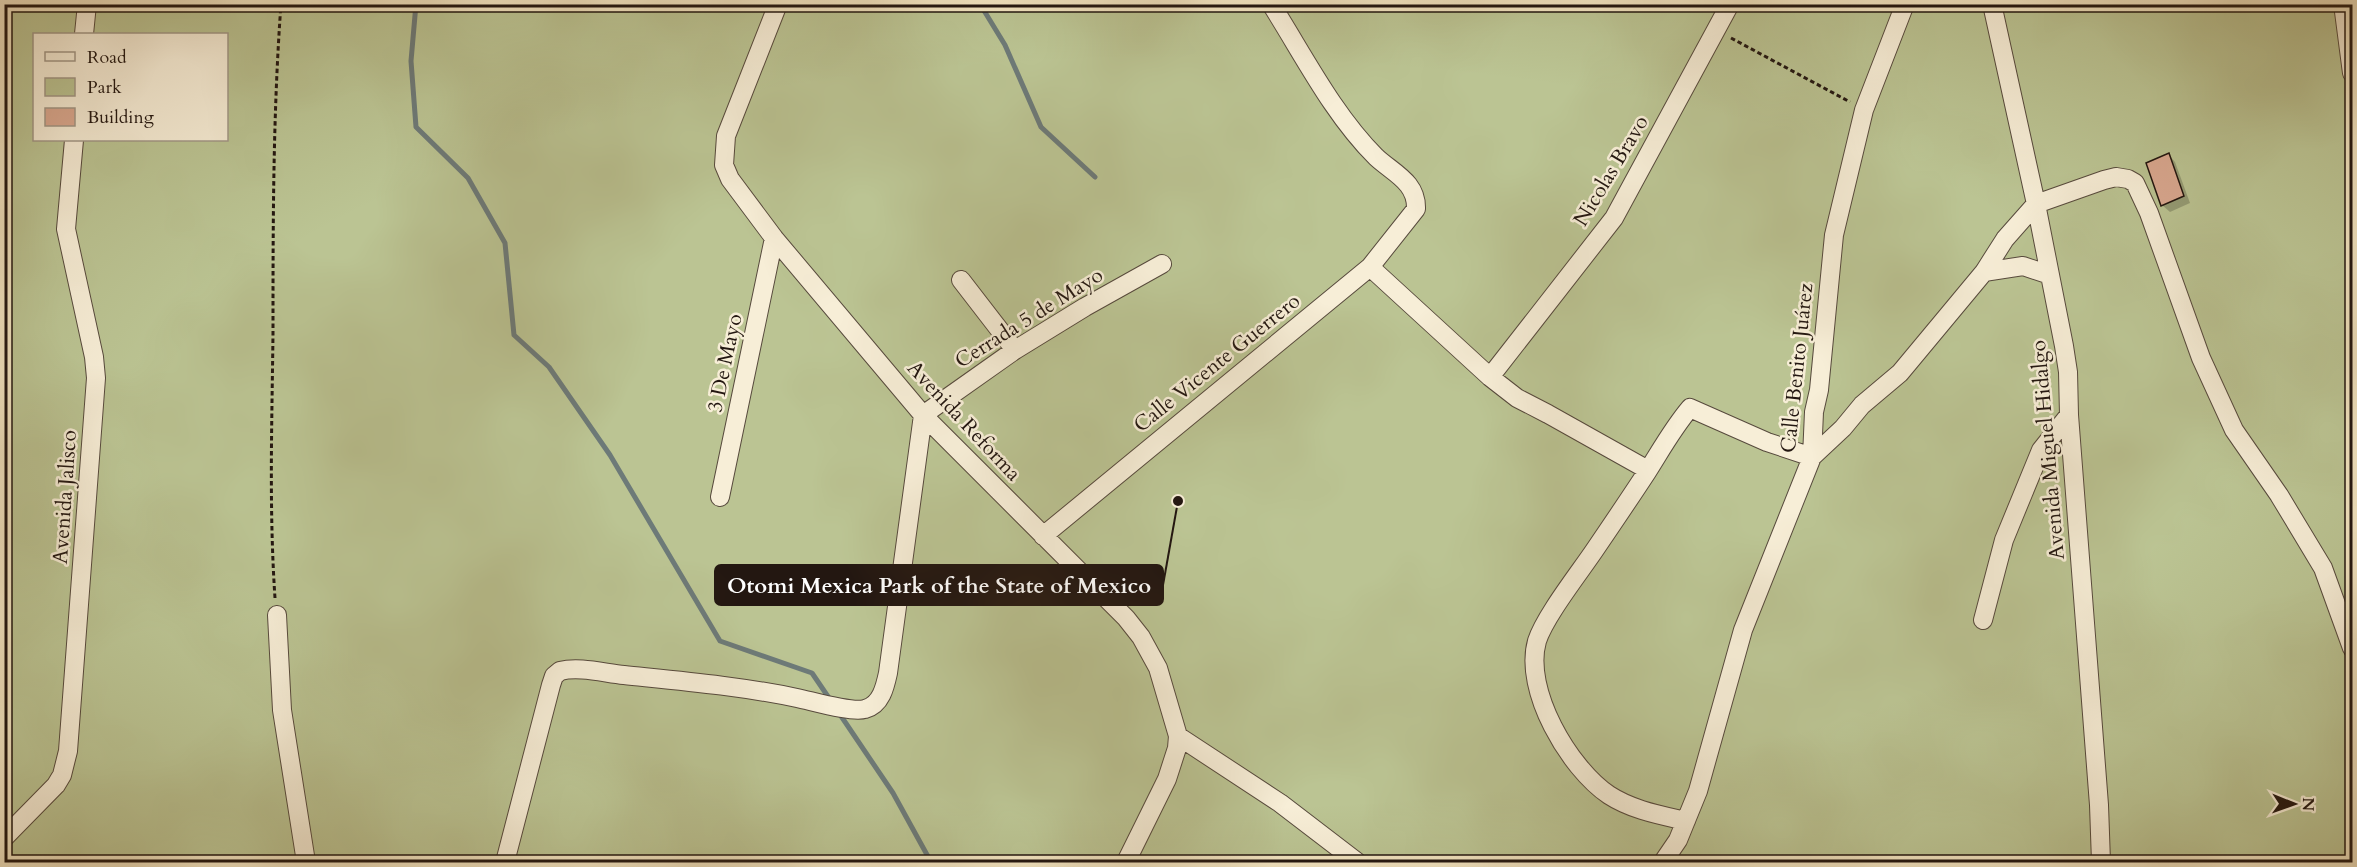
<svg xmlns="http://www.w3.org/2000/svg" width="2357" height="867" font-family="Cardo,serif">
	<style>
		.green { fill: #bbc493; stroke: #6f6e52; stroke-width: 1.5; fill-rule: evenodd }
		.shadow { fill: #0003 }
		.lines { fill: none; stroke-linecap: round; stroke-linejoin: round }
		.stream { stroke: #6d7a78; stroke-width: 5 }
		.building { fill: #daa991; stroke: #231711; stroke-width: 1.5 }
		.minor-casing { stroke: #574a3d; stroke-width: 20 }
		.path { stroke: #231711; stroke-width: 3; stroke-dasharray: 4.5 3; stroke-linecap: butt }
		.minor { stroke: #f7eed7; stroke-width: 18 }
		.labels { text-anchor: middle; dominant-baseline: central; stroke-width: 5; stroke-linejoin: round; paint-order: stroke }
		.street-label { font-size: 21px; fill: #231711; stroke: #f7eed7 }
		.leader { fill: none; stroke: #231711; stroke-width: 2 }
		.callout-dot { fill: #231711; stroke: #f7eed7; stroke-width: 2 }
		.callout { fill: #231711; stroke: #231711; stroke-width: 2 }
		.callout-label { font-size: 22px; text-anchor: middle; font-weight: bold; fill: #fff }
	</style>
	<rect width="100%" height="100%" fill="#f2e5c2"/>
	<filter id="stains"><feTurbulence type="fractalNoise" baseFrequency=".00333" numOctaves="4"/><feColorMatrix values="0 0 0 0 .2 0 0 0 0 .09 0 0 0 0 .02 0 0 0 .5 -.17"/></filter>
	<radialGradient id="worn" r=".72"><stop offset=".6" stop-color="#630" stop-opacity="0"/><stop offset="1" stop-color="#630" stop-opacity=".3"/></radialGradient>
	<!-- green -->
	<path class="green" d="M 5,5 L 2352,5 L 2352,862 L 5,862 ZM 34,34 L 226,34 L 226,140 L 34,140 Z"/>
	<!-- shadow -->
	<path class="shadow" d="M 2168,154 L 2175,162 L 2190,203 L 2170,212 L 2162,205 Z"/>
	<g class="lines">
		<!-- stream -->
		<path class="stream" d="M 416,4 L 411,61 L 416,127 L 468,178 L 505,243 L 514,335 L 549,367 L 610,455 L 720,641 L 812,673 L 831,701
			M 980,4 L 1005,45 L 1041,127 L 1095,177
			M 839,713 L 893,793 L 931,862"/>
	</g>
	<!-- building -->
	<path class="building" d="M 2169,153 L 2184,196 L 2161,206 L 2146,163 Z"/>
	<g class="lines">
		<defs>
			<path id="minor" d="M 778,4 L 726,136 L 724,165 L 730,179 L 774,238 L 923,415 L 1126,618 L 1141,637 L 1158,668 L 1178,736 L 1177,748 L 1167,779 L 1126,862
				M 1992,4 L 2036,204 L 2064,346 L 2068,372 L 2069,415 L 2099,805 L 2101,862
				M 2343,4 L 2352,73
				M 84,34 L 87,4
				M 1370,267 L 1490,377 L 1517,398 L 1548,414 L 1648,470
				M 1984,272 L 2023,266 L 2050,275
				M 961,280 L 1015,350
				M 1490,377 L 1614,218 L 1730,4
				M 1812,457 L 1843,428 L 1862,405 L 1900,373 L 1984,272 L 2005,239 L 2036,204 L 2104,180 L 2116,177 L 2128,179 L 2135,183 L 2149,213 L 2201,358 L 2234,430 L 2279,495 L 2323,568 L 2352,648
				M 720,497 L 774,238
				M 1043,536 L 1370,267 L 1416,209 C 1417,182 1393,173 1376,157 C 1333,114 1304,56 1271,4
				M 277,615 L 282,710 L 306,862
				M 1983,620 L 2004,540 L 2041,450 L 2069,415
				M 1178,736 L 1280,803 L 1357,862
				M 1686,821 C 1660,815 1632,810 1609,795 C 1569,768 1523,690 1537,641 C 1545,616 1580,572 1596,548 C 1613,523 1630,498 1647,472 C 1661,450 1673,428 1690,408 L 1767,442 L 1812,457
				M 4,838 L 56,785 L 62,775 L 68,751 L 96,378 L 94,357 L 66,229 L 74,140
				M 505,862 L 551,685 L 554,676 L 560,671 C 579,666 604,673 624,675 C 682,681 740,686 797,698 C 812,701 852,713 865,709 C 881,705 885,687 888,673 L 923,415 L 1015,350 L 1085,307 L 1162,264
				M 1663,862 L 1678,840 L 1698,791 L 1743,630 L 1812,457 L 1814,412 L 1819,390 L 1834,235 L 1864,110 L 1905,4"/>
		</defs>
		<!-- minor casing -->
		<use href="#minor" class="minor-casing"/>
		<!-- path -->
		<path class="path" d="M 1731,38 L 1850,102
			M 275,598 C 269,510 272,421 273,333 C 273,224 273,114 281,4"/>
		<!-- minor -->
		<use href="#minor" class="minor"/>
	</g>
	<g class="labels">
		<!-- street labels -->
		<g class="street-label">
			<text transform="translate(1611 171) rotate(-59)">Nicolas Bravo</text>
			<text transform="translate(1029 318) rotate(-32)">Cerrada 5 de Mayo</text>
			<text transform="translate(725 363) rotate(-78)">3 De Mayo</text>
			<text transform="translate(1217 363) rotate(-39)">Calle Vicente Guerrero</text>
			<text transform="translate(1797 368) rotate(-84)">Calle Benito Juárez</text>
			<text transform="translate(964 421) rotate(47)">Avenida Reforma</text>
			<text transform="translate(2048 450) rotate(-95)">Avenida Miguel Hidalgo</text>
			<text transform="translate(65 497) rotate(-86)">Avenida Jalisco</text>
		</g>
	</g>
	<!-- callouts -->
	<path class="leader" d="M1178 501L1163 585"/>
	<circle class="callout-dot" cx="1178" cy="501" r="6"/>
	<rect class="callout" x="715" y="565" width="448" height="40" rx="6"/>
	<g class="callout-label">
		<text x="939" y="593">Otomi Mexica Park of the State of Mexico</text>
	</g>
	<!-- margin -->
	<rect width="2357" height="867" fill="none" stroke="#f2e5c2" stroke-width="24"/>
	<rect x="6" y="6" width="2345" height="855" fill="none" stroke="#231711" stroke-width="3"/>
	<rect x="12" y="12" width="2333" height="843" fill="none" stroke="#231711" stroke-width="1.5"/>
	<!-- legend -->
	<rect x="33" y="33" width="195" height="108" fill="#f7eed7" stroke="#a29888" stroke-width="1.5"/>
	<rect x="45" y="52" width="30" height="9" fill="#f7eed7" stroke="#a29888" stroke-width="1.5"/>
	<text x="87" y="63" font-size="18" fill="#231711">Road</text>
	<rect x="45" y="78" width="30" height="18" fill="#bbc493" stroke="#a29888" stroke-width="1.5"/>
	<text x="87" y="93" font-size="18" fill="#231711">Park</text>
	<rect x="45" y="108" width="30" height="18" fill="#daa991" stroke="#a29888" stroke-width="1.5"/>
	<text x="87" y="123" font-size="18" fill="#231711">Building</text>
	<!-- north arrow -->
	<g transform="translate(2294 804) rotate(91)" stroke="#f7eed7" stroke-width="4.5" paint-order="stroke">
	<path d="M0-4.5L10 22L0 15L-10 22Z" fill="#231711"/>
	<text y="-9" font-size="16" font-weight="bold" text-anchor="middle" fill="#231711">N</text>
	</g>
	<rect width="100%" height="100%" filter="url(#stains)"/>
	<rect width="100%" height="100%" fill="url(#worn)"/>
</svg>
